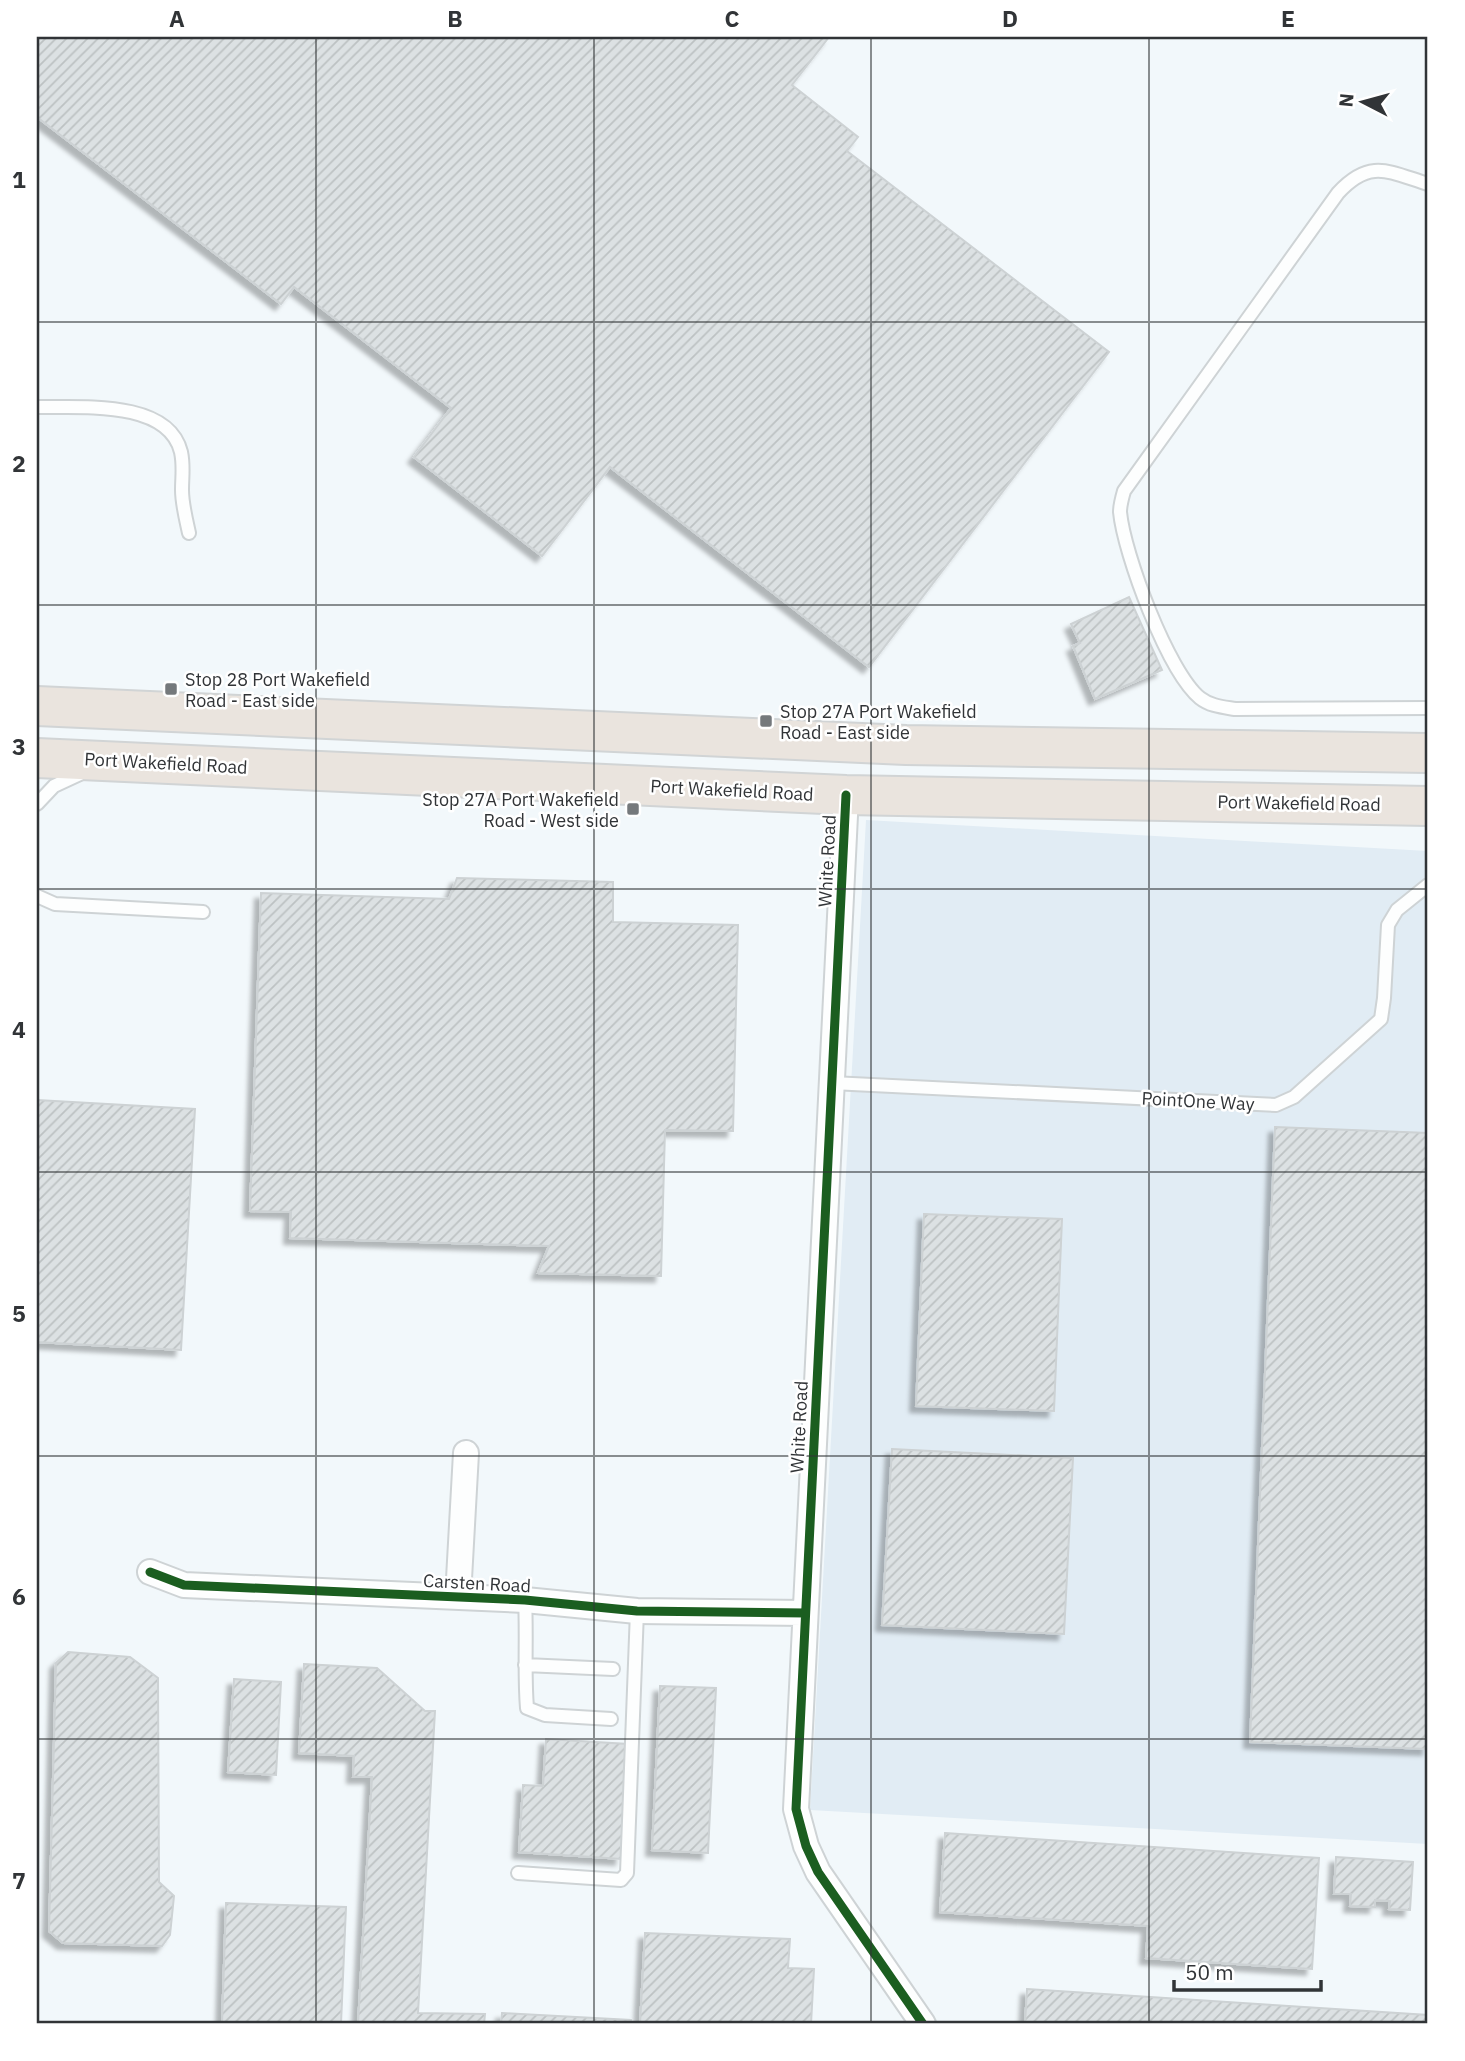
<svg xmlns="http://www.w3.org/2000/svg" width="1465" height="2061" font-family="'IBM Plex Sans',sans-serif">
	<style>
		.built { fill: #e1ecf4 }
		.building { fill: url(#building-hatch); stroke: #cdd2d4; stroke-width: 2; filter: url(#shadow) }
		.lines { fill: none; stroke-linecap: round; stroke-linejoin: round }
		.service-casing { stroke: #ced3d5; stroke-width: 16 }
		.minor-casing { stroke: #ced3d5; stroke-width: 28 }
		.trunk-casing { stroke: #d1d4d5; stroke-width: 42 }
		.service { stroke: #fdfefe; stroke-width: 12 }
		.minor { stroke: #fdfefe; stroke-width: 24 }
		.trunk { stroke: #eae4de; stroke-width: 38 }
		.cycleway-casing { stroke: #fff; stroke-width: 13 }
		.cycleway { stroke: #1b5e20; stroke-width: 9 }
		.grid { fill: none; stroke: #313437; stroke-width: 2; stroke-opacity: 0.55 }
		.poi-dot { fill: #75797c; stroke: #fff; stroke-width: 2.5 }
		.labels { text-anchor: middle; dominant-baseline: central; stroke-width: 5; stroke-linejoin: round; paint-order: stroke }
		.poi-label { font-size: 18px; fill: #313437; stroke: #fff; text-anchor: start }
		.street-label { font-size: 18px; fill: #313437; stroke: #fff }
		.neatline { fill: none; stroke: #313437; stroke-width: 2.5 }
		.grid-label { font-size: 23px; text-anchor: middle; font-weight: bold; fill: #313437 }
	</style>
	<defs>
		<pattern id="building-hatch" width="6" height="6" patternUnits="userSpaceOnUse" patternTransform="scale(1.75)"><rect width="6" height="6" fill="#dce1e3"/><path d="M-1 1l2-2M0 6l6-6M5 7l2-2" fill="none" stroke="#bdc2c3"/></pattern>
		<filter id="shadow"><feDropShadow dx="-6" dy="6" stdDeviation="2" flood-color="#0004"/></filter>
	</defs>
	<rect width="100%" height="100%" fill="#f2f8fb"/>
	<!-- built -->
	<path class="built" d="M 866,820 L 1428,851 L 1428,1844 L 810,1810 Z"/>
	<!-- building -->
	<path class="building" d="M 37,37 L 829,37 L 792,85 L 858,137 L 847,151 L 1109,352 L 869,667 L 610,467 L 542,556 L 414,457 L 451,408 L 294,287 L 281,304 L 37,117 Z
		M 1129,597 L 1162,670 L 1095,699 L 1073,646 L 1080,643 L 1071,624 Z
		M 457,878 L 613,882 L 613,922 L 738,925 L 733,1131 L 665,1130 L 661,1276 L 538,1273 L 549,1246 L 290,1238 L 291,1212 L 250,1211 L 261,893 L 449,899 Z
		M 37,1100 L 195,1109 L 181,1350 L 37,1342 Z
		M 1275,1127 L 1428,1133 L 1428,1749 L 1250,1742 Z
		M 924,1214 L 1062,1219 L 1054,1411 L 916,1406 Z
		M 892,1449 L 1073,1458 L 1064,1634 L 882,1625 Z
		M 68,1652 L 130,1657 L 158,1678 L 159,1882 L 174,1896 L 170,1935 L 162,1946 L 63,1943 L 49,1931 L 56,1663 Z
		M 304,1664 L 377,1668 L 425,1711 L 435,1711 L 418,2013 L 485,2014 L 484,2024 L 358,2024 L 372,1777 L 353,1777 L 354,1756 L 299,1753 Z
		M 234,1679 L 281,1682 L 276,1775 L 228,1772 Z
		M 660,1686 L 716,1688 L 708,1853 L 652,1850 Z
		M 546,1739 L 628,1744 L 621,1859 L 519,1852 L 523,1785 L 543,1786 Z
		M 945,1833 L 1319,1858 L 1312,1969 L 1146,1958 L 1148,1926 L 940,1912 Z
		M 1336,1857 L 1413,1862 L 1410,1910 L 1389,1909 L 1390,1901 L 1375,1900 L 1375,1907 L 1350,1906 L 1351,1894 L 1334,1894 Z
		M 226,1903 L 346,1907 L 341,2024 L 222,2024 Z
		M 645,1933 L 790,1939 L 788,1968 L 814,1969 L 811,2024 L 640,2024 Z
		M 1027,1989 L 1428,2015 L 1428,2024 L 1025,2024 Z
		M 502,2013 L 631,2020 L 631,2024 L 501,2024 Z"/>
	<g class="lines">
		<defs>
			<path id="service" d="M 1428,184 C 1389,172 1370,158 1338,193 L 1124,491 C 1122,498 1120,505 1120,512 C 1124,554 1168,672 1200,698 C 1210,706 1223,707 1235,709 L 1428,708
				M 37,407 C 79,408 168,399 181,452 C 184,466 182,476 182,490 C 182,504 186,519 189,533
				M 37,804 L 54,786 L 82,773
				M 37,896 L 55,904 L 203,912
				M 832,1083 L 1276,1105 L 1294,1097 L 1381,1019 L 1384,998 L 1388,925 L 1397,910 L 1428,885
				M 525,1600 C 527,1636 524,1672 527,1708 L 545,1715 L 611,1719
				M 525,1665 L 613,1669
				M 518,1873 L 621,1880 L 627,1873 L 637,1611"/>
			<path id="minor" d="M 846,795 L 796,1809 L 806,1846 L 818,1872 L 923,2024
				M 150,1572 L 184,1585 L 525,1600 L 637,1611 L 805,1613
				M 458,1597 L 466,1453"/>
			<path id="trunk" d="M 37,706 L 906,745 L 1428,753
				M 37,758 L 846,795 L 1428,806"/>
		</defs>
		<!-- service casing -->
		<use href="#service" class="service-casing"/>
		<!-- minor casing -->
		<use href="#minor" class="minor-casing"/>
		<!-- trunk casing -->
		<use href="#trunk" class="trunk-casing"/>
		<!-- service -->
		<use href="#service" class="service"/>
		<!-- minor -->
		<use href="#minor" class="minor"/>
		<!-- trunk -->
		<use href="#trunk" class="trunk"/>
		<defs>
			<path id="cycleway" d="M 846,795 L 796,1809 L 806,1846 L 818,1872 L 923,2024
				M 150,1572 L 184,1585 L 525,1600 L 637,1611 L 805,1613"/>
		</defs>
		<!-- cycleway casing -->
		<use href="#cycleway" class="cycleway-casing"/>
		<!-- cycleway -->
		<use href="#cycleway" class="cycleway"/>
	</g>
	<!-- grid -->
	<path class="grid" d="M 316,37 L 316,2024M 594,37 L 594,2024M 871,37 L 871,2024M 1149,37 L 1149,2024M 37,322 L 1428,322M 37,605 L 1428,605M 37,889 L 1428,889M 37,1172 L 1428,1172M 37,1456 L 1428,1456M 37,1739 L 1428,1739"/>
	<!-- markers -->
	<g class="poi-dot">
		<rect x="164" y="682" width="14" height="14" rx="3.5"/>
		<rect x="759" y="714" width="14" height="14" rx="3.5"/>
		<rect x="626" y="802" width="14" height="14" rx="3.5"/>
	</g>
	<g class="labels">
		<!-- poi labels -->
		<g class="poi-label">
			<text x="185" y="679">Stop 28 Port Wakefield<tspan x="185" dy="21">Road - East side</tspan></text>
			<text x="780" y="711">Stop 27A Port Wakefield<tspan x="780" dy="21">Road - East side</tspan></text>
			<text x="619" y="799" text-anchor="end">Stop 27A Port Wakefield<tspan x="619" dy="21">Road - West side</tspan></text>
		</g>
		<!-- street labels -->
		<g class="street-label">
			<text transform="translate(166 763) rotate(3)">Port Wakefield Road</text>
			<text transform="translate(732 790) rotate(3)">Port Wakefield Road</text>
			<text transform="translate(1299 803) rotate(1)">Port Wakefield Road</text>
			<text transform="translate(827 861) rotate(-87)">White Road</text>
			<text transform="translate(1198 1101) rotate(3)">PointOne Way</text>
			<text transform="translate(799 1427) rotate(-87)">White Road</text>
			<text transform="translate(477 1583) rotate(3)">Carsten Road</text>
		</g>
	</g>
	<!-- border -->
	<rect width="1465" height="2061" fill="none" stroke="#ffffff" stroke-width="77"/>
	<!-- north arrow -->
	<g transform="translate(1363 102) rotate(276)" stroke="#ffffff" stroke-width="5" paint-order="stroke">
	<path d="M0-5L12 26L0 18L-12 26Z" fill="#313437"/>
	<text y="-10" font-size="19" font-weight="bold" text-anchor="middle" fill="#313437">N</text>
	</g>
	<!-- scale -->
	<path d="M1174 1980v10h147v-10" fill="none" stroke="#313437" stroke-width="3.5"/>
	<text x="1185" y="1980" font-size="21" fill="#313437" stroke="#ffffff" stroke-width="5" paint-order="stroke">50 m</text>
	<rect x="38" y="38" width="1388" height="1984" class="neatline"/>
	<g class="grid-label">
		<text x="177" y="27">A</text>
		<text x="455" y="27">B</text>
		<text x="732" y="27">C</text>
		<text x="1010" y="27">D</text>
		<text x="1288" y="27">E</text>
		<text x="19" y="188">1</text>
		<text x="19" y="472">2</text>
		<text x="19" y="755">3</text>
		<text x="19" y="1038">4</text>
		<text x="19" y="1322">5</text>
		<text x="19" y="1605">6</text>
		<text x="19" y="1889">7</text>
	</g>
</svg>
